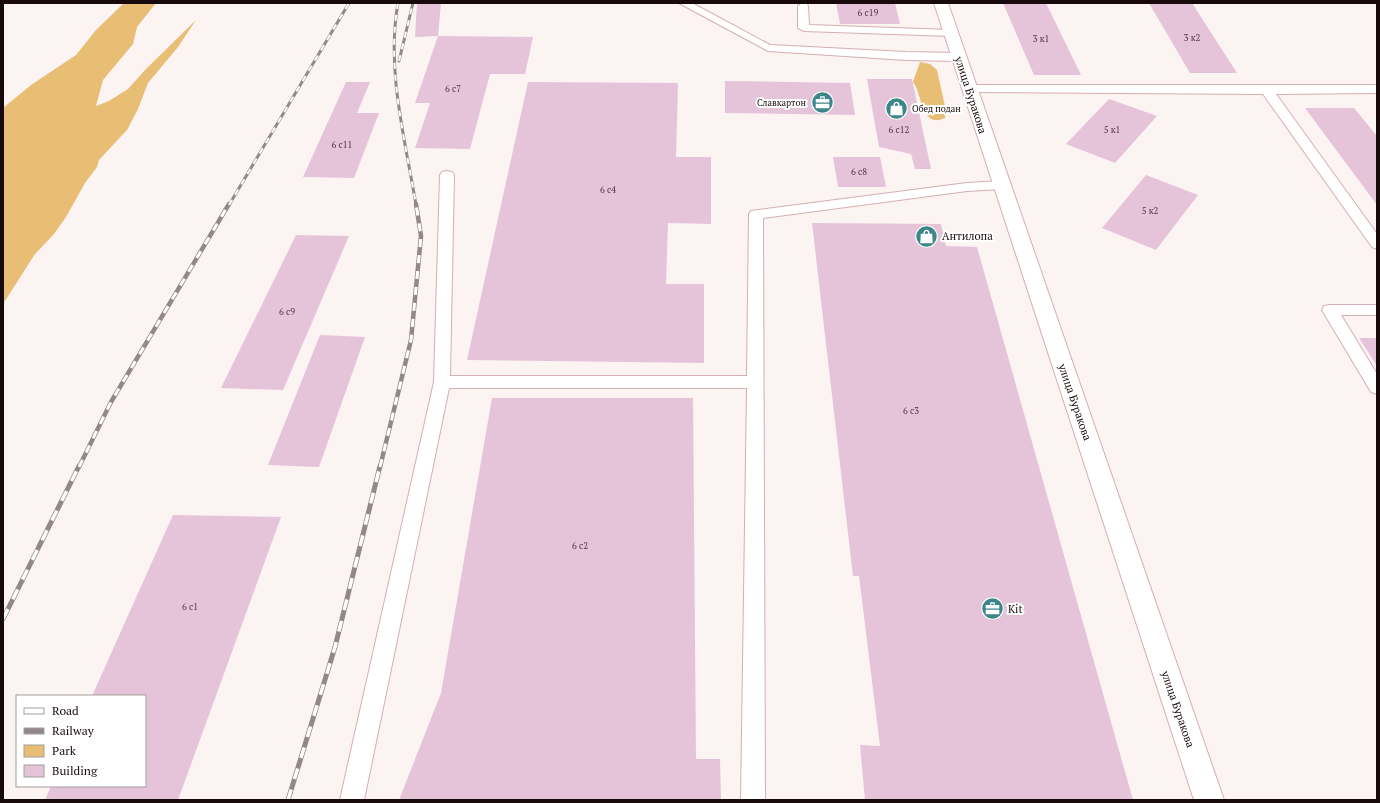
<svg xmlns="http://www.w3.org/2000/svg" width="1380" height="803" font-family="'PT Serif',serif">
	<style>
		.green { fill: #e8be75 }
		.building { fill: #e5c4da }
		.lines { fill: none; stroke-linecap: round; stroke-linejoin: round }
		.service-casing { stroke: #d6aeb1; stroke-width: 2 }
		.tertiary-casing { stroke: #d6aeb1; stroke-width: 2 }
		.service { fill: #fff; fill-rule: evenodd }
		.tertiary { fill: #fff; fill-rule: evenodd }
		.rail-far2-casing { stroke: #938889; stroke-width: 3 }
		.rail-far1-casing { stroke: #938889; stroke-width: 4.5 }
		.rail-casing { stroke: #938889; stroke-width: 5 }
		.rail-far2 { stroke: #fff; stroke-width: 2; stroke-dasharray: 6; stroke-linecap: butt }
		.rail-far1 { stroke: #fff; stroke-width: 3; stroke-dasharray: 8; stroke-linecap: butt }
		.rail { stroke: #fff; stroke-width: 3.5; stroke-dasharray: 11; stroke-linecap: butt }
		.labels { text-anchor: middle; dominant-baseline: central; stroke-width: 4; stroke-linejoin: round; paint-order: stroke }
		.number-label { font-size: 9px; fill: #4b3840 }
		.far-poi-label { font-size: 9px; fill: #180a0c; stroke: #fff; text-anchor: end }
		.street-label { font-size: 11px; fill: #180a0c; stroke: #fff }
		.poi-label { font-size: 11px; fill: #180a0c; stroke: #fff; text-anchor: start }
	</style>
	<rect width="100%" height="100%" fill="#fcf3f3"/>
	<!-- green -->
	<path class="green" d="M 124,3 L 156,3 L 137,27 L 133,44 L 103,80 L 96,106 L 109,101 L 128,89 L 146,69 L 196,20 L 178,47 L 148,83 L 138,109 L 127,130 L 99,160 L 97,167 L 85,183 L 66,217 L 54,234 L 35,254 L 3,304 L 3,108 L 31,85 L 76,55 L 96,30 Z
		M 920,62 L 930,64 L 937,70 L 946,111 L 945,118 C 920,129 923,95 913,82 Z"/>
	<!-- building -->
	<path class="building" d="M 417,3 L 441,3 L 438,36 L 533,37 L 525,74 L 490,74 L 470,149 L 415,148 L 430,103 L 415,103 L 438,36 L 415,37 Z
		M 836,3 L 895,3 L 900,24 L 840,24 Z
		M 1003,3 L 1046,3 L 1081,75 L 1034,75 Z
		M 1149,3 L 1192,3 L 1237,73 L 1190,73 Z
		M 867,79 L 912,79 L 931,169 L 915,169 L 911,154 L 879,147 Z
		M 725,81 L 850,83 L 855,115 L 725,113 Z
		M 346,82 L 370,82 L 357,113 L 379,113 L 354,178 L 303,177 Z
		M 528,82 L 678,83 L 676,157 L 711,157 L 711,224 L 668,223 L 666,284 L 704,284 L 704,363 L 467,360 Z
		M 1109,99 L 1157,116 L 1115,163 L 1066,144 Z
		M 1305,108 L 1354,108 L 1377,136 L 1377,205 Z
		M 833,157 L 880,157 L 886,187 L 838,187 Z
		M 1146,175 L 1198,195 L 1156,250 L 1102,228 Z
		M 812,223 L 941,224 L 946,246 L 977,247 L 1133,800 L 865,800 L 860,745 L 880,746 L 859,576 L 853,576 Z
		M 296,235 L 349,236 L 283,390 L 221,388 Z
		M 320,335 L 365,337 L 319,467 L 268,465 Z
		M 1359,338 L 1377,338 L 1377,366 Z
		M 492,398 L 693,398 L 696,759 L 720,759 L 721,800 L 399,800 L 441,693 Z
		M 173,515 L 281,517 L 178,800 L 45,800 L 51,786 L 145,786 L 145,696 L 92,696 Z"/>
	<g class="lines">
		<defs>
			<path id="service" d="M 679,3 L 692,3 L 770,45 L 906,52 L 959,53 L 965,57 L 959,61 L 906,60 L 768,51 Z
				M 802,3 L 807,4 L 808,6 L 809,25 L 951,30 L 957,33 L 951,36 L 804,31 L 798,28 L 798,6 Z
				M 969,85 L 1377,85 L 1377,93 L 1276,94 L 1377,234 L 1377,249 L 1372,247 L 1263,94 L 965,92 L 963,89 Z
				M 447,171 L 452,172 L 454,175 L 450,376 L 747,376 L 749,214 L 751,211 L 967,183 L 1001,181 L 1006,182 L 1008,185 L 1006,188 L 1001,189 L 967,191 L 763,218 L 765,800 L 741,800 L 747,388 L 449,388 L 364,800 L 340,800 L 434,382 L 440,175 L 442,172 Z
				M 1330,305 L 1377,305 L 1377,315 L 1341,315 L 1377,374 L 1377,394 L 1371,392 L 1322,310 L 1324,306 Z"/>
			<path id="tertiary" d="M 934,3 L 948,3 L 1224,800 L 1194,800 Z"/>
		</defs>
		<!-- service casing -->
		<use href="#service" class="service-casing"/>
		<!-- tertiary casing -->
		<use href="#tertiary" class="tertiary-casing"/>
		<!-- service -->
		<use href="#service" class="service"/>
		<!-- tertiary -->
		<use href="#tertiary" class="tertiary"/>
		<defs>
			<path id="rail-far2" d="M 398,3 C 386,69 405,139 416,205
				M 399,61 L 413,3
				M 229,205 L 349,3"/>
			<path id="rail-far1" d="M 79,467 L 111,402 L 229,204
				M 380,467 L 411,340 L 421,236 L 416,204"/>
			<path id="rail" d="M 3,619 L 79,466
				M 288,800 L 335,647 L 380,466"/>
		</defs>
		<!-- rail-far2 casing -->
		<use href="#rail-far2" class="rail-far2-casing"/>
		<!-- rail-far1 casing -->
		<use href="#rail-far1" class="rail-far1-casing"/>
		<!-- rail casing -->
		<use href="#rail" class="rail-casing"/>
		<!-- rail-far2 -->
		<use href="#rail-far2" class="rail-far2"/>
		<!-- rail-far1 -->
		<use href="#rail-far1" class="rail-far1"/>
		<!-- rail -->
		<use href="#rail" class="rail"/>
	</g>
	<!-- icons -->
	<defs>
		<symbol id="office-disc" viewBox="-11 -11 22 22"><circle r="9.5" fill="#3c8589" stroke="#fff"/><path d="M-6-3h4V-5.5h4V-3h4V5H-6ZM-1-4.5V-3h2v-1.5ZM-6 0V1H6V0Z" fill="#fff"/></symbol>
		<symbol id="shop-disc" viewBox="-11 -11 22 22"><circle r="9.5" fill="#3c8589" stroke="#fff"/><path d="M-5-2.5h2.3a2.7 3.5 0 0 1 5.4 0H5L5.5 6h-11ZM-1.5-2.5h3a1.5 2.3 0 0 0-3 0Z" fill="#fff"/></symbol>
	</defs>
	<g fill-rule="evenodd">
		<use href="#office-disc" x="810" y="90" width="25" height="25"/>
		<use href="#shop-disc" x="884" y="96" width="25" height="25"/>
		<use href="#shop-disc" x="914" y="224" width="25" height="25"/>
		<use href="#office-disc" x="980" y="596" width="25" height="25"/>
	</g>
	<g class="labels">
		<!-- number labels -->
		<g class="number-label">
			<text x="868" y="13">6 с19</text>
			<text x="1192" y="38">3 к2</text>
			<text x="1041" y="39">3 к1</text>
			<text x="453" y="89">6 с7</text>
			<text x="899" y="130">6 с12</text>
			<text x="1112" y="130">5 к1</text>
			<text x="342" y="145">6 с11</text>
			<text x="859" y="172">6 с8</text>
			<text x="608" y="190">6 с4</text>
			<text x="1150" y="211">5 к2</text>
			<text x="287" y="312">6 с9</text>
			<text x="911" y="411">6 с3</text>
			<text x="580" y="546">6 с2</text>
			<text x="190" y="607">6 с1</text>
		</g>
		<!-- far-poi labels -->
		<g class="far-poi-label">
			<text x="806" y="103">Славкартон</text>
			<text x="912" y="109" text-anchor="start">Обед подан</text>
		</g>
		<!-- street labels -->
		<g class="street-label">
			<text transform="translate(971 95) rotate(72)">улица Буракова</text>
			<text transform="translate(1075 402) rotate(71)">улица Буракова</text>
			<text transform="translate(1178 709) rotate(71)">улица Буракова</text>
		</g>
		<!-- poi labels -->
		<g class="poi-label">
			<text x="942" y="236">Антилопа</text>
			<text x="1008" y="609">Kit</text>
		</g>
	</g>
	<!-- border -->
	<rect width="1380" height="803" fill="none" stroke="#180a0c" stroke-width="8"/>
	<!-- legend -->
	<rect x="16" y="695" width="130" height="92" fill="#ffffff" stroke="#a39d9e"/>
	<rect x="24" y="708" width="20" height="6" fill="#ffffff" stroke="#a39d9e"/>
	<text x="52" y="715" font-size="12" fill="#180a0c">Road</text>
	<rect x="24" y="728" width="20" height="6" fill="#938889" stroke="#a39d9e"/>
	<text x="52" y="735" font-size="12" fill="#180a0c">Railway</text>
	<rect x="24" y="745" width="20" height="12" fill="#e8be75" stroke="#a39d9e"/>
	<text x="52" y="755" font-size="12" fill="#180a0c">Park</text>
	<rect x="24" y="765" width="20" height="12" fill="#e5c4da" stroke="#a39d9e"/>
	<text x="52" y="775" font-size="12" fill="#180a0c">Building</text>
</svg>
